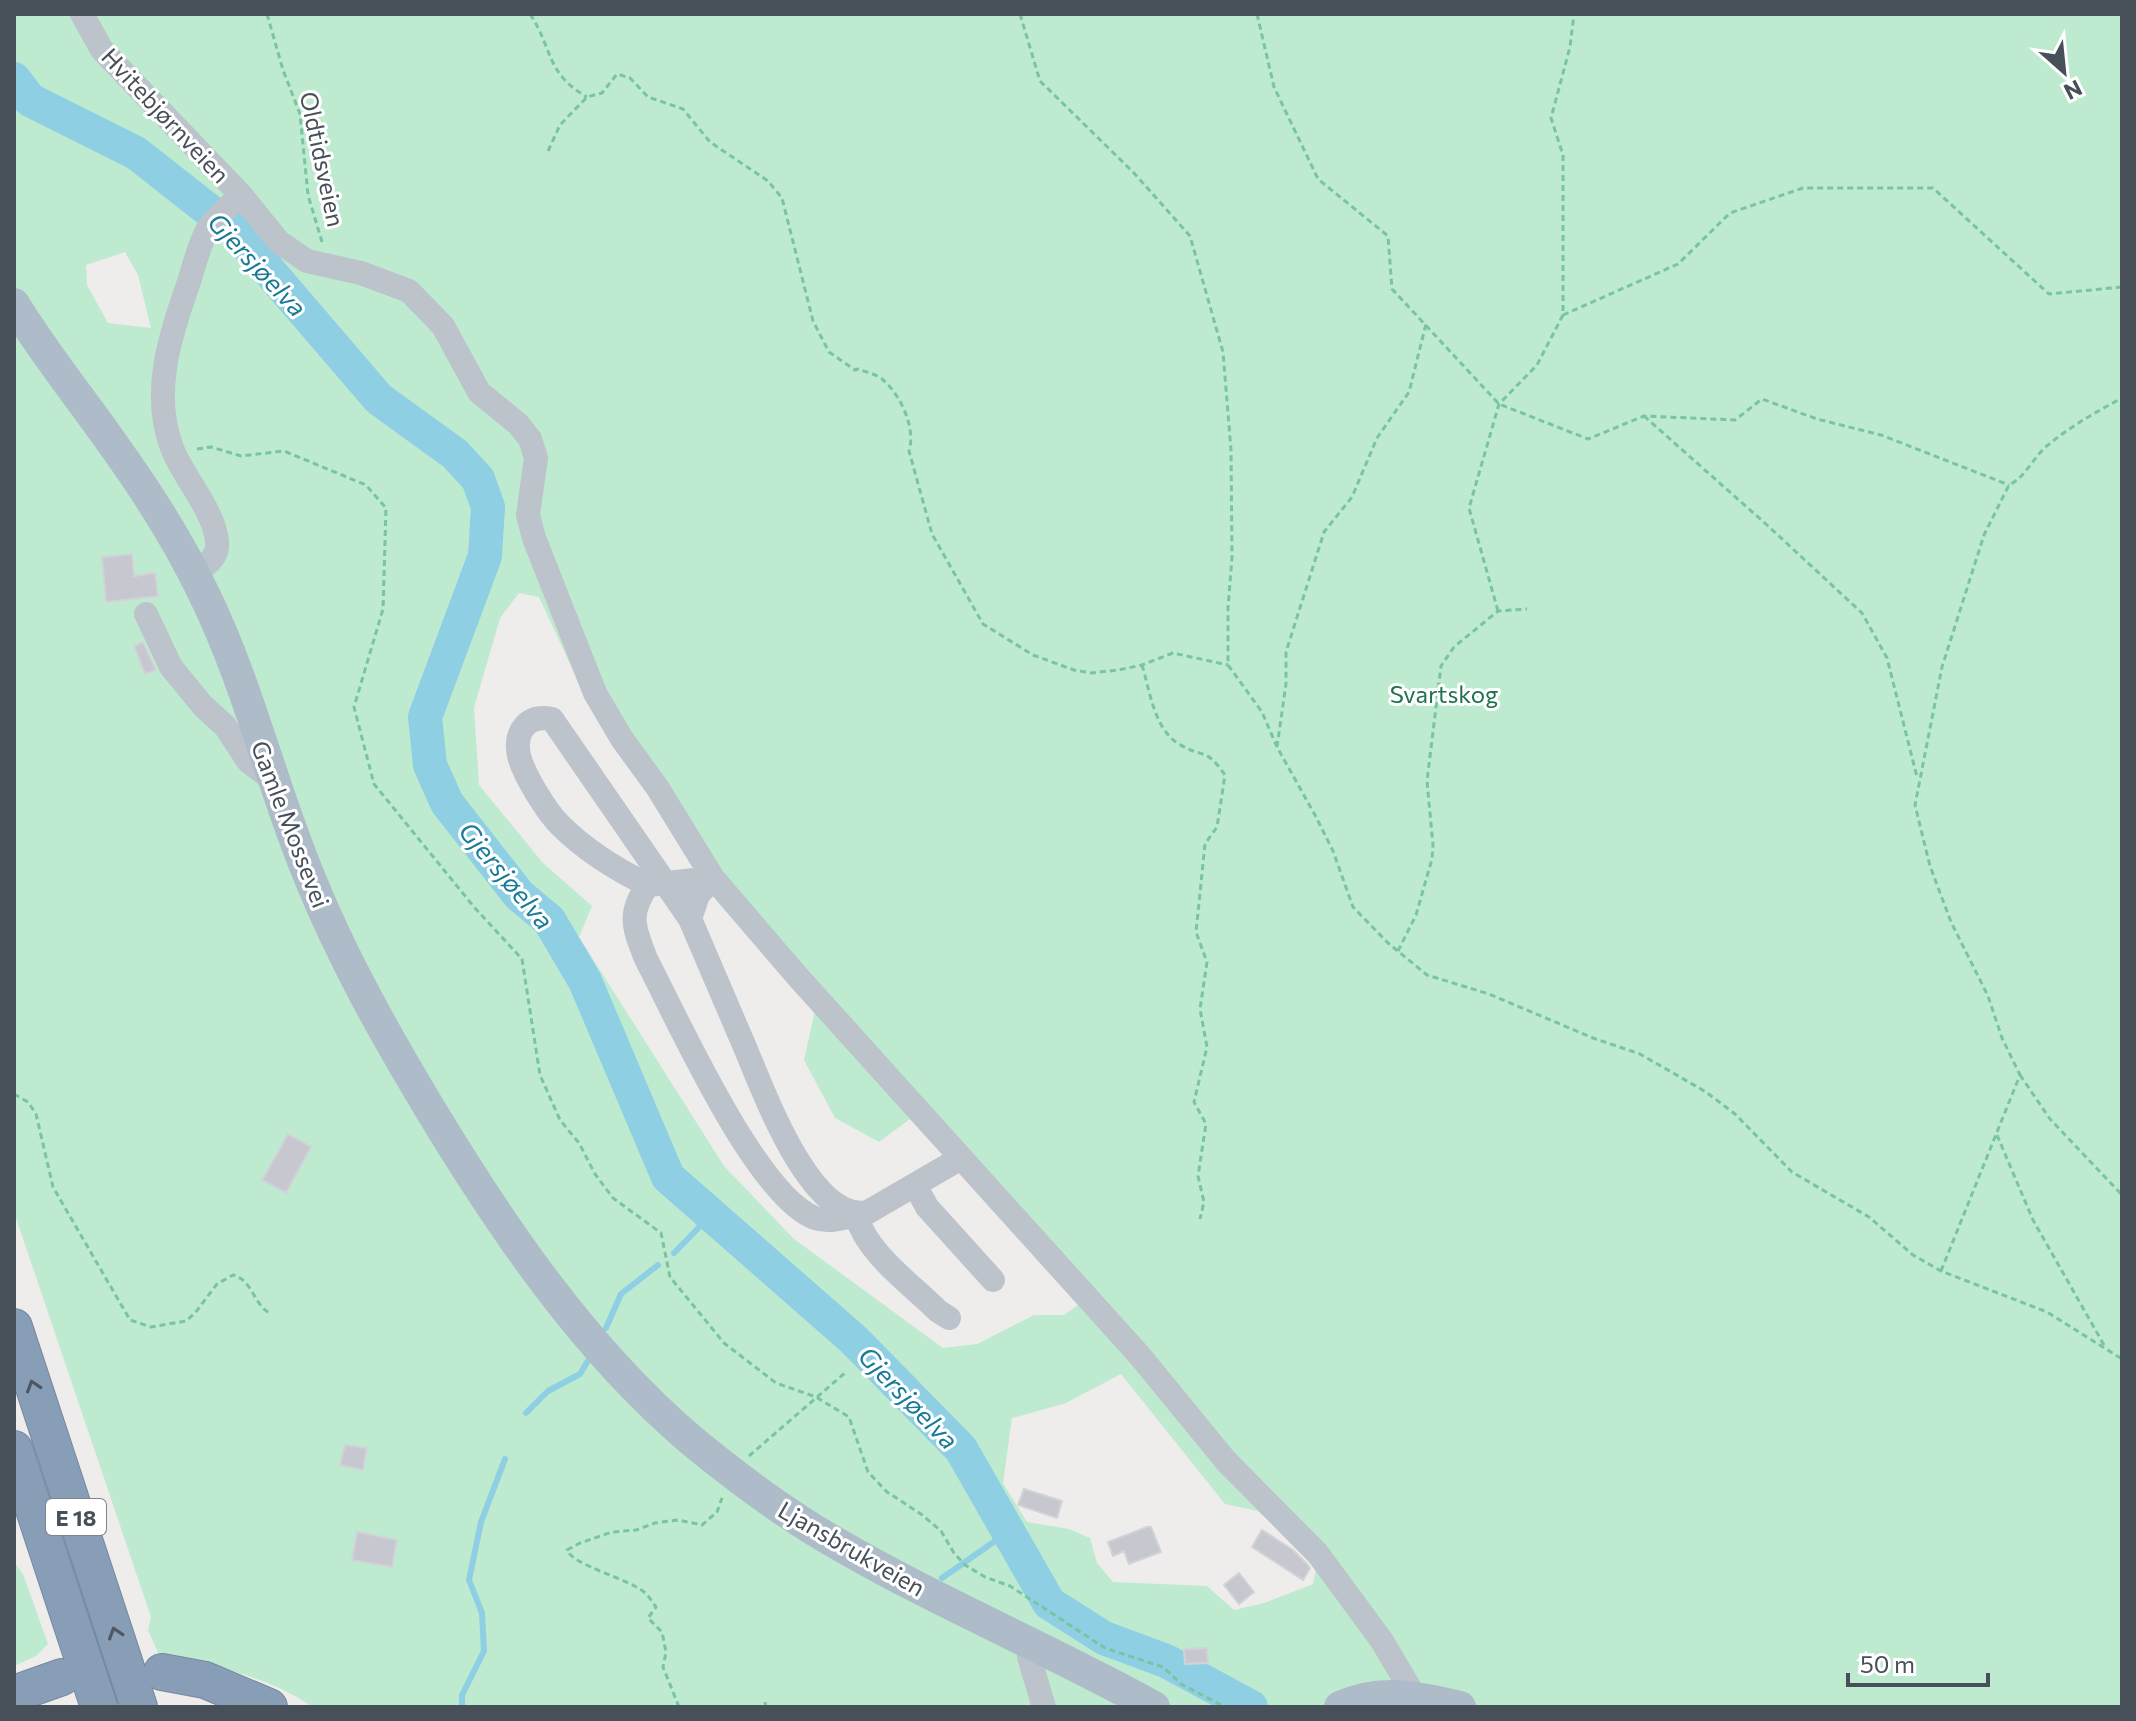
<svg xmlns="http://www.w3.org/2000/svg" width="2136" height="1721" font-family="Commissioner,sans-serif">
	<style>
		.green { fill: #beead0; fill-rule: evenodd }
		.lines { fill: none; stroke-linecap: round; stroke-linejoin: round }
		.stream { stroke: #8fcfe3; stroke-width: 6 }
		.river { stroke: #8fcfe3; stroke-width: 34 }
		.building { fill: #c7c8cf; stroke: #d1d3d8; stroke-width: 2 }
		.highway-casing { stroke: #7489a3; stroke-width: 38 }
		.path { stroke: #79c4a1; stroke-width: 3; stroke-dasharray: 6 4; stroke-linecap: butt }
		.minor { stroke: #bcc3cb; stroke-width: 24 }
		.major { stroke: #aebbc9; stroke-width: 32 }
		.highway { stroke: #889eb7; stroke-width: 36 }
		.oneway { stroke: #4e5762 }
		.labels { text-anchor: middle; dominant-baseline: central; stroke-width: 6; stroke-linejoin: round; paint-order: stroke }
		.shield { fill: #fff; stroke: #7e848a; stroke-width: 2 }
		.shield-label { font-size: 22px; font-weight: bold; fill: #474f58 }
		.street-label { font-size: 24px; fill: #474f58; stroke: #fff }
		.park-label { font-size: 24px; fill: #1f724b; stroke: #fff }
		.water-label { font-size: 26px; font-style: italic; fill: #197a98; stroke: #fff }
	</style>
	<rect width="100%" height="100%" fill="#efecec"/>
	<!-- green -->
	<path class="green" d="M 14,14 L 2122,14 L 2122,1707 L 313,1707 C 266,1675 215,1666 160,1657 L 148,1630 L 151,1617 L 14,1212 ZM 125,252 L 138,275 L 151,328 L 108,323 L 87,285 L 86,265 ZM 519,593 L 539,597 L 583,692 L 815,1010 L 804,1060 L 835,1118 L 879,1142 L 910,1119 L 1082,1302 L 1064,1315 L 1034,1315 L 977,1344 L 943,1348 L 794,1239 L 724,1166 L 579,937 L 592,906 L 543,863 L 479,785 L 474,708 L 500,618 ZM 1121,1374 L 1225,1504 L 1258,1511 L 1317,1565 L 1313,1584 L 1264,1603 L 1234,1610 L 1207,1586 L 1113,1582 L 1097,1563 L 1090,1538 L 1069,1529 L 1027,1522 L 1003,1483 L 1012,1418 L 1066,1403 Z
		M 14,1562 L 23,1574 L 48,1644 L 36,1656 L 14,1666 Z"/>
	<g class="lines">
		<!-- stream -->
		<path class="stream" d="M 674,1253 L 711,1215
			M 606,1328 L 621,1294 L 658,1265
			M 526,1413 L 548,1391 L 580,1374 L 589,1359
			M 942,1578 L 1008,1532
			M 462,1707 L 462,1695 L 484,1651 L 482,1613 L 469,1580 L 481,1522 L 505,1459"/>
		<!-- river -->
		<path class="river" d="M 14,79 L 30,100 L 136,153 L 234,230 L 379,399 L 455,454 L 478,479 L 488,507 L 485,556 L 425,717 L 430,765 L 447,803 L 519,895 L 549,920 L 585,981 L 668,1177 L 854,1340 L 961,1449 L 1049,1603 L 1104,1638 L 1166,1661 L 1251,1707"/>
	</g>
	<!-- building -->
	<path class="building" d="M 132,554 L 134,576 L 155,573 L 158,596 L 106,602 L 102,557 Z
		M 143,642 L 156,670 L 145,674 L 134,646 Z
		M 288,1134 L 311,1147 L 286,1193 L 262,1180 Z
		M 345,1445 L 367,1448 L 363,1470 L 340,1465 Z
		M 1024,1489 L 1062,1501 L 1057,1518 L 1018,1505 Z
		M 1147,1527 L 1151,1527 L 1161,1552 L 1129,1564 L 1124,1551 L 1113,1556 L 1108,1542 Z
		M 1262,1530 L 1293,1550 L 1307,1564 L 1310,1568 L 1303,1580 L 1252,1547 Z
		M 357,1532 L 397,1540 L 392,1567 L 352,1560 Z
		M 1239,1573 L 1254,1592 L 1239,1604 L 1224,1585 Z
		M 1207,1648 L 1208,1663 L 1185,1664 L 1184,1649 Z"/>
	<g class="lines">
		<defs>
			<path id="highway" d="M 14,1327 L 139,1707
				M 14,1449 L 99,1707
				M 162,1672 L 205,1680 L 269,1707
				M 14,1694 L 62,1677"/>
		</defs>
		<!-- highway casing -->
		<use href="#highway" class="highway-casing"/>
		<!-- path -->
		<path class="path" d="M 267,14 L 283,70 L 300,114 L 308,195 L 322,242
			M 530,14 C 553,48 545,73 587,97
			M 1020,14 L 1040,81 L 1134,173 L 1190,236 L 1223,352 L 1231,450 L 1232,557 L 1228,608 L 1228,665 L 1262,712 L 1277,747 L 1315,815 L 1333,851 L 1353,907 L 1388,943 L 1427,975 L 1489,994 L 1593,1038 L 1640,1054 L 1706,1092 L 1735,1114 L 1792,1172 L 1869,1217 L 1913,1255 L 1941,1271 L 2047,1312 L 2122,1359
			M 1257,14 L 1274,87 L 1318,179 L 1388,236 L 1392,289 L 1499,404 L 1588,439 L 1644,416 L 1735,420 L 1762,399 L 1817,419 L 1881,435 L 2009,485
			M 548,151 L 560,125 L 587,97 L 602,93 L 617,74 L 630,78 L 648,97 L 683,109 L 710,142 L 768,181 L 782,198 L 813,321 L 829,352 L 855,370 L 858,369 C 866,372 876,374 882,379 C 901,395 916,428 909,451 L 932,534 L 983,624 L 1033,655 L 1074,670 L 1091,673 L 1118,670 L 1142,665 L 1173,653 L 1228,665
			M 1563,315 L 1678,264 L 1730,213 L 1803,188 L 1933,188 L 2049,294 L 2122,287
			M 1644,416 L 1767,525 L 1862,613 L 1887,658 L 1917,777
			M 197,449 L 211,447 L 241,456 L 284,451 L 366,485 L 386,508 L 383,609 L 354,707 L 374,784 L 474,907 L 522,959 L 540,1075 L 560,1120 L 579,1143 L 595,1174 L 613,1198 L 661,1233 L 670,1277 L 724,1343 L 776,1383 L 816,1397 L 849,1417 L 868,1472 L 887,1492 L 921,1514 L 941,1531 L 954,1553 L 965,1565 L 985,1577 L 1010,1586 L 1105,1648 L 1163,1667 L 1181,1684 L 1225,1707
			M 1498,611 L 1469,508 L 1499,404 L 1537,365 L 1563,315 L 1563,155 L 1551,118 L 1570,47 L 1574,14
			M 1142,665 C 1150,691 1154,729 1179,744 C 1203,759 1205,746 1225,775 L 1217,827 L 1205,844 L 1196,932 L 1207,962 L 1200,1009 L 1207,1047 L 1194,1102 L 1206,1124 L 1198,1176 L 1204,1202 L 1200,1219
			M 1277,747 L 1286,684 L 1286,652 L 1324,532 L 1352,497 L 1377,438 L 1409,392 L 1426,324
			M 1398,951 L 1416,915 L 1432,859 L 1433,845 L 1427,781 L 1441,666 L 1454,647 L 1498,611 L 1527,609
			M 2020,1075 L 2050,1119 L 2122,1195
			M 14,1094 L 28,1102 L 36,1114 L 53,1187 L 130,1320 L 151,1327 L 186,1321 L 195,1313 L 217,1284 L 233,1275 C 253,1280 253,1305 271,1314
			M 1997,1135 L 2033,1220 L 2104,1345
			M 1941,1271 L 2020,1075 L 2002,1038 L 1988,996 L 1951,922 L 1930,866 L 1915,805 L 1942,667 L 1984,535 L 2009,485 C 2026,477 2033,457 2048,445 C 2071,426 2096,412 2122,398
			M 749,1456 L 846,1372
			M 765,1702 L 766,1707
			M 679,1707 L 663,1667 L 666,1652 L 662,1632 L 648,1618 L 656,1607 C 652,1602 649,1596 644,1592 C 627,1578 574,1566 567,1550 L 580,1543 L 612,1532 L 636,1530 L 655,1523 L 678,1520 L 702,1525 L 717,1512 L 722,1498"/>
		<!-- minor -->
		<path class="minor" d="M 82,14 L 102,50 L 241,195 L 279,242 L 307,261 L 361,273 L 409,291 L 443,326 L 479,392 L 518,424 L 530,439 L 536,458 L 528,515 L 534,538 L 595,693 L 622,739 L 657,787 L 713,878 L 798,977 L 1140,1356 L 1226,1461 L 1318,1554 L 1382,1641 L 1421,1707
			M 194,573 C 206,565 219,558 217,541 C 213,508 184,479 172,448 C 151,393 170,335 189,282 C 194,265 199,246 207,230 C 216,217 230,206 241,195
			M 146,614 L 171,667 L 203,706 L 225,726 L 248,761 L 273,780
			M 713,878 L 648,885 C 627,914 634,928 646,959 C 677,1018 756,1196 815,1218 C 829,1223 842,1218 856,1215 C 867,1254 910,1283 938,1311 L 949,1318
			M 713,878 L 698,895 L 690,919 C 707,958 724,998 741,1038 C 760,1080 808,1224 868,1212 L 961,1158
			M 648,885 C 615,869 586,851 560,825 C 546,811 524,775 519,756 C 514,732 527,714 552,719 L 690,919
			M 915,1185 L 927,1207 L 993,1280
			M 1030,1644 L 1029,1657 L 1044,1707"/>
		<!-- major -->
		<path class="major" d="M 14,304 C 45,355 83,401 117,450 C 150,496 180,544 204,594 C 248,684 271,784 309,876 C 342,958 385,1034 430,1109 C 502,1228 584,1349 691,1440 C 737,1478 785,1514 836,1543 C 939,1603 1049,1649 1154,1707
			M 1340,1707 C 1380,1688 1419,1697 1460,1707"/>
		<!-- highway -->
		<use href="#highway" class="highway"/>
	</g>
	<!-- one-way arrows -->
	<defs><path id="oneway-chevron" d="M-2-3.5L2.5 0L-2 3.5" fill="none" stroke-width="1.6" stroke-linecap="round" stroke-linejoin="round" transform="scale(2)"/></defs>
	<g class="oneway">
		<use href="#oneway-chevron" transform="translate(33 1386) rotate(-108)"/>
		<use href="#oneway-chevron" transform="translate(115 1633) rotate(-108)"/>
	</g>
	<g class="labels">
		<!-- shield labels -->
		<rect class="shield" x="46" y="1499" width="60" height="36" rx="6"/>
		<g class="shield-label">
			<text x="76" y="1517">E 18</text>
		</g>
		<!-- street labels -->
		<g class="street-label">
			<text transform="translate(166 115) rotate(47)">Hvitebjørnveien</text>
			<text transform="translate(323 159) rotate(78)">Oldtidsveien</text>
			<text transform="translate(291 824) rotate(69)">Gamle Mossevei</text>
			<text transform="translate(852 1548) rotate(30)">Ljansbrukveien</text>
		</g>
		<!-- park labels -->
		<g class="park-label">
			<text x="1444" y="693">Svartskog</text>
		</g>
		<!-- water labels -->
		<g class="water-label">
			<text transform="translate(258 264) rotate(47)">Gjersjøelva</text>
			<text transform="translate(507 875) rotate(50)">Gjersjøelva</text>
			<text transform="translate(909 1397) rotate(46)">Gjersjøelva</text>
		</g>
	</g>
	<!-- border -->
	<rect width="2136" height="1721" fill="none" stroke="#474f58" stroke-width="32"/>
	<!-- north arrow -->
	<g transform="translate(2064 72) rotate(153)" stroke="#ffffff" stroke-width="6" paint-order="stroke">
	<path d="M0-6L14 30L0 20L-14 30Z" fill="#474f58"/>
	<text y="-12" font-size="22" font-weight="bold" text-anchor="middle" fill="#474f58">N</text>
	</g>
	<!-- scale -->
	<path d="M1848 1673v12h140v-12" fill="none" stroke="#474f58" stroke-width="4"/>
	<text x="1860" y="1673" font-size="24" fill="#474f58" stroke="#ffffff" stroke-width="6" paint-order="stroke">50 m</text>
</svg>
